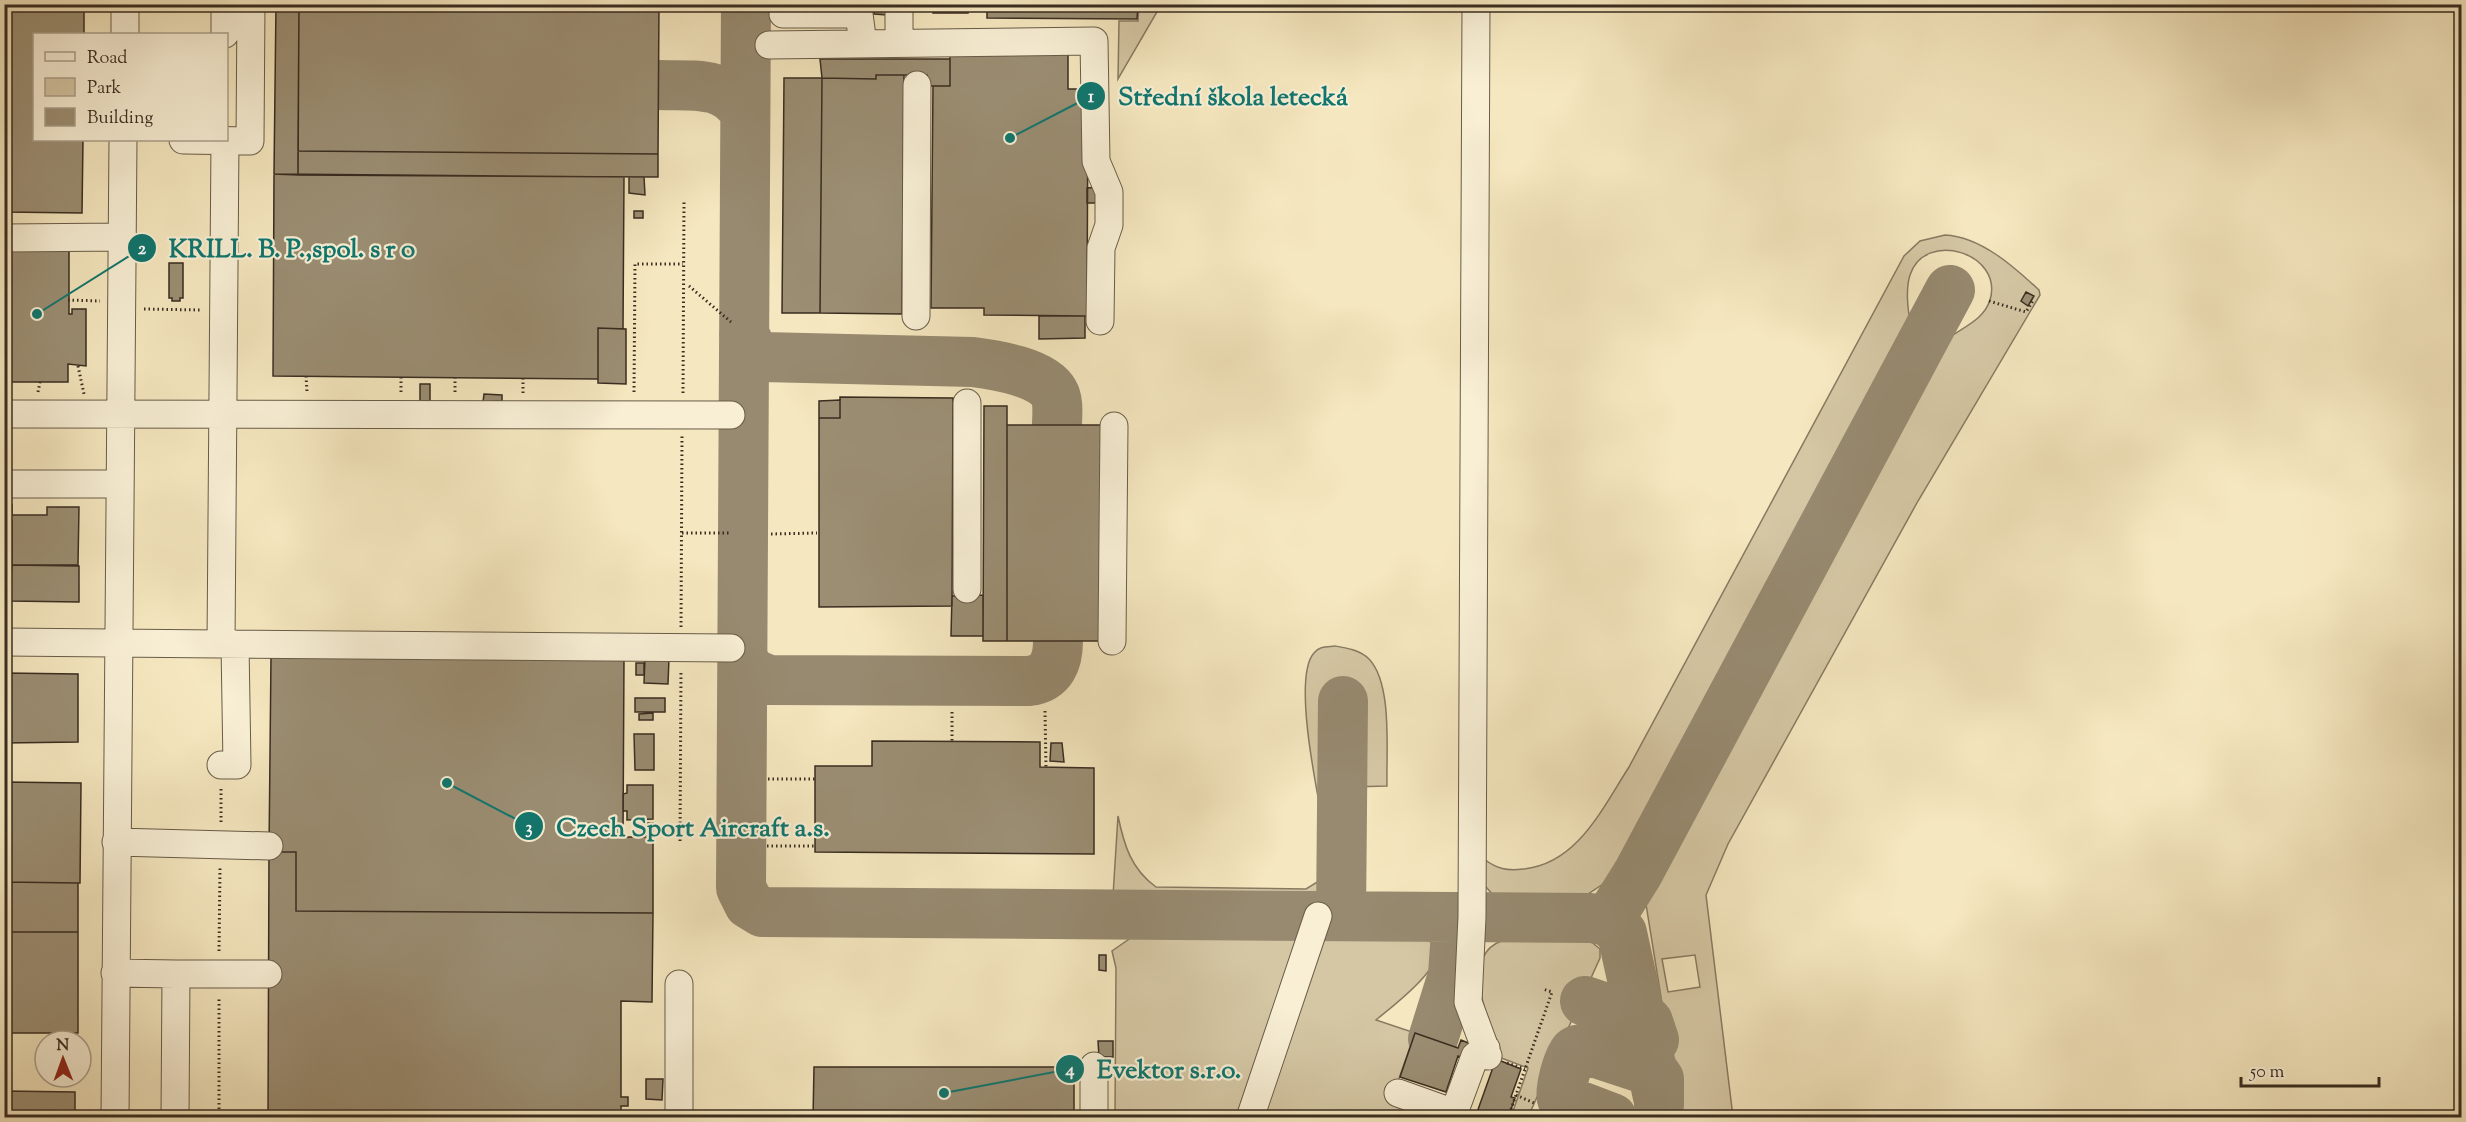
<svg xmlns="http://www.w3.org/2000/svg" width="2466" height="1122" font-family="'Sorts Mill Goudy',serif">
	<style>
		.green { fill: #d5c7a4; stroke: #877a62; stroke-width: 1.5; fill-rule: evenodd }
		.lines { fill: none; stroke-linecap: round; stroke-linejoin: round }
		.taxiway { stroke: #978a70; stroke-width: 50 }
		.building { fill: #9b8e73; stroke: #392d21; stroke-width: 1.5 }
		.minor-casing { stroke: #685c48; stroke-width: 29 }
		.path { stroke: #392d21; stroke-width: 3; stroke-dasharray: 1.5 3; stroke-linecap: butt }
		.minor { stroke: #f8efd5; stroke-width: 27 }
		.leader { fill: none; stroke: #0f766e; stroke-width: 2 }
		.callout-dot { fill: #0f766e; stroke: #f8efd5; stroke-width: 2 }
		.mark-label { font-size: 18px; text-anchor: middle; font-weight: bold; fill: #fff }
		.callout-label { font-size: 26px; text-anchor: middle; font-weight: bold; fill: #0f766e; stroke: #f8efd5; stroke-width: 4.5; stroke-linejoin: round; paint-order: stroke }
	</style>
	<rect width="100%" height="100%" fill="#f5e7bf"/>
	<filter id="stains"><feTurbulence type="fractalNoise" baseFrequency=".00333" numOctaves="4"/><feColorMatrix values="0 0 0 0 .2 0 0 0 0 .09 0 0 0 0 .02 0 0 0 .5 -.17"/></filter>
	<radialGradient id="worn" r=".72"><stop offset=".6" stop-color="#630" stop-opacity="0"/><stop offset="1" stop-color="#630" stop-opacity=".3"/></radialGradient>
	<!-- green -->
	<path class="green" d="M 1139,5 L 1161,5 L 1118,79 L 1119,21 L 1138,21 Z
		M 1945,235 C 1981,237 2013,266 2039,290 L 2040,295 L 1918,501 L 1728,844 L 1706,895 L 1733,1117 L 1677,1117 L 1672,1065 L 1645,898 L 1651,868 L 1883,431 L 1895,430 C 1904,412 1932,352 1944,342 C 1959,328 1983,322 1990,300 C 2004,253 1925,229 1910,275 C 1904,294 1910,319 1912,339 L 1634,858 L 1631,857 L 1609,880 L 1582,898 L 1495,897 L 1486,887 L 1479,872 L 1484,859 C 1497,869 1507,871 1523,869 C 1577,864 1602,809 1629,767 L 1904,256 L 1920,241 ZM 1695,955 L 1700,987 L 1668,992 L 1662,959 Z
		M 1335,646 C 1347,648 1360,650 1369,659 C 1393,684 1386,753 1387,786 L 1350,787 L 1353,699 L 1343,701 L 1334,699 L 1332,862 C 1330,878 1328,892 1309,895 L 1113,896 L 1118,816 C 1124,845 1131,869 1156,887 L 1306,889 L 1319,881 L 1326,855 L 1326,839 C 1320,805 1291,678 1314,653 C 1319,646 1327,647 1335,646 Z
		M 1135,935 L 1302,937 L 1240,1117 L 1115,1117 L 1116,968 L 1112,951 Z
		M 1574,937 L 1589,940 L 1600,949 L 1600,958 L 1528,1117 L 1511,1117 L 1528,1068 L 1496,1056 L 1500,1048 C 1486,1018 1458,950 1508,939 C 1528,934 1553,938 1574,937 Z
		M 1319,938 L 1420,938 C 1471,949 1390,1008 1376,1020 L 1415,1033 L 1391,1101 L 1435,1117 L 1258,1118 Z"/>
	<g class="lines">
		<!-- taxiway -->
		<path class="taxiway" d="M 746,4 L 741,888 L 749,904 L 762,912 L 1591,918 L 1608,921 L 1638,873 L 1950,290
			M 658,85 C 692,86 726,80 745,113
			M 744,334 L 753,352 L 763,357 L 973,362 C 995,365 1043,372 1054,393 C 1059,401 1057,416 1057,425
			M 742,658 L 752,673 L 769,680 L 1029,681 C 1052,678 1058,661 1058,641
			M 1341,916 L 1343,701
			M 1608,921 L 1622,933 L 1658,1097
			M 1585,1001 L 1648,1022 L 1654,1040
			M 1433,1039 L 1453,975 L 1457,917
			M 1612,1118 L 1562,1099 C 1559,1091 1568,1057 1575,1051 C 1578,1049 1581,1049 1584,1049 L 1654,1072 L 1659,1079 L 1659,1105"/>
	</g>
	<!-- building -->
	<path class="building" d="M 4,4 L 84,4 L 84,34 L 34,34 L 34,140 L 83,140 L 82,213 L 4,212 Z
		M 276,4 L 299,4 L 298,175 L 274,174 Z
		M 299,4 L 659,4 L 658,154 L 298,151 Z
		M 874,4 L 888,4 L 887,15 L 874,14 Z
		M 933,4 L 968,4 L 968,13 L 933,13 Z
		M 987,4 L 1138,4 L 1137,19 L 987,18 Z
		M 950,50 L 1068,51 L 1068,89 L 1088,89 L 1087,316 L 984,315 L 984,308 L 931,308 L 933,86 L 950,86 Z
		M 820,59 L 950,59 L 950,86 L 927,86 L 927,75 L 876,75 L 876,79 L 822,78 Z
		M 876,75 L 904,75 L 902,314 L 820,313 L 822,78 L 876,79 Z
		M 784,78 L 822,78 L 820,313 L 782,313 Z
		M 298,151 L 658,154 L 658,177 L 298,175 Z
		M 274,174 L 624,177 L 623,329 L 598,328 L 598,379 L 273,376 Z
		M 629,177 L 644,177 L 645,195 L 629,193 Z
		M 1100,187 L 1100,203 L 1087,203 L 1087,188 Z
		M 634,211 L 643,211 L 643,218 L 634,218 Z
		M 4,246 L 69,246 L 69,314 L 72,314 L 72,309 L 86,309 L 86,366 L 68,364 L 68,382 L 4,382 Z
		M 169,263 L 183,263 L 183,298 L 180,298 L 180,301 L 172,301 L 172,298 L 169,298 Z
		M 2026,292 L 2034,296 L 2028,306 L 2021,301 Z
		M 1039,316 L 1085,316 L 1085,338 L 1039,339 Z
		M 598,328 L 626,329 L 626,384 L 598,383 Z
		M 420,384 L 430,384 L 430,401 L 420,401 Z
		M 484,394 L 502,395 L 502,401 L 483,402 Z
		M 840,397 L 953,398 L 952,606 L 819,607 L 819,418 L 840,418 Z
		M 840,400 L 840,418 L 819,418 L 819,401 Z
		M 984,406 L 1007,406 L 1007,641 L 983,641 Z
		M 1007,425 L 1107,425 L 1106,641 L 1007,641 Z
		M 4,505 L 12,505 L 12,515 L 47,515 L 47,507 L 79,507 L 78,565 L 12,565 L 12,521 L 4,521 Z
		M 4,565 L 12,565 L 11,579 L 4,579 Z
		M 12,565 L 79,566 L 79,602 L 10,601 L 8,579 L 11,579 Z
		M 983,595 L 983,636 L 951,636 L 952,596 Z
		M 271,657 L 624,659 L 623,837 L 645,837 L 646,823 L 653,823 L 653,913 L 296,911 L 296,852 L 269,852 Z
		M 645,658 L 669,658 L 668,684 L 644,683 Z
		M 636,663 L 644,663 L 644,675 L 636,675 Z
		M 4,673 L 78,674 L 78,742 L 4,743 Z
		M 635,698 L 665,698 L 665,712 L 635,712 Z
		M 653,713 L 653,720 L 639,720 L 639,714 Z
		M 634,734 L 654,734 L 654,770 L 635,770 Z
		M 872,741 L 1040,742 L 1040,767 L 1094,768 L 1094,854 L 815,852 L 815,766 L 872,766 Z
		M 1051,743 L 1062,743 L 1064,762 L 1050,761 Z
		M 4,782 L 81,783 L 80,883 L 4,882 Z
		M 627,785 L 653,785 L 653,819 L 627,820 L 627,811 L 623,811 L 623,794 L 627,793 Z
		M 269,852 L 296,852 L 296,911 L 653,913 L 652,1002 L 621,1001 L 621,1097 L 628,1097 L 628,1106 L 621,1106 L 621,1118 L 268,1118 Z
		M 4,882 L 78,883 L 78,932 L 4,932 Z
		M 4,932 L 78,932 L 78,1033 L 4,1033 Z
		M 1099,955 L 1106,955 L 1106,971 L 1099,970 Z
		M 1415,1033 L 1458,1048 L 1461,1040 L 1471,1044 L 1466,1059 L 1458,1056 L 1446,1092 L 1400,1077 Z
		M 1098,1041 L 1113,1041 L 1113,1057 L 1099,1057 Z
		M 1496,1059 L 1521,1069 L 1511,1097 L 1515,1098 L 1508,1118 L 1475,1118 Z
		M 814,1067 L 1074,1067 L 1074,1118 L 813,1118 Z
		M 646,1079 L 663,1079 L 662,1100 L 646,1099 Z
		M 4,1091 L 75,1092 L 75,1118 L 4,1118 Z"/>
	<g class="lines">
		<defs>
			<path id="minor" d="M 899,4 L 899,43
				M 1476,4 L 1472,917 L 1468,1002 L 1488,1056
				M 783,14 L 859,14 L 863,44
				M 125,34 L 125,4
				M 225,34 L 225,4
				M 769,45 L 1094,41 L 1096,161 L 1109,192 L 1109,225 L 1101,248 L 1100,321
				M 183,140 L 250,141 L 251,4
				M 225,140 L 221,644 L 731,648
				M 4,238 L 123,237
				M 916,316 L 917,85
				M 4,414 L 731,415
				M 4,484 L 119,484
				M 967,589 L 967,403
				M 1112,641 L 1114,426
				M 4,642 L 221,644
				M 221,765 L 237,765 L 235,644
				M 116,842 L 269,846
				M 115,973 L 176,974 L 175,1118
				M 176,974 L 268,974
				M 1094,1066 L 1094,1118
				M 1398,1093 L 1454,1113 L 1475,1056 L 1486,1048
				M 115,1118 L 123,140
				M 679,1118 L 679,984
				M 1250,1118 L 1318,916"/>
		</defs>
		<!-- minor casing -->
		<use href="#minor" class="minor-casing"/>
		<!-- path -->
		<path class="path" d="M 689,286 L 731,322
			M 68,300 L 100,301
			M 1989,301 L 2026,312 L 2034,299
			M 144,309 L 201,310
			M 78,366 L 84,394
			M 306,376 L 307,392
			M 401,377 L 401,393
			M 455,377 L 455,394
			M 523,378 L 523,394
			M 38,392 L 40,382
			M 634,392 L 635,264 L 683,264
			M 683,393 L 684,200
			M 682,533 L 730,533
			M 771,534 L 817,533
			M 681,627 L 682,436
			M 1045,711 L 1046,767
			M 952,712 L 952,742
			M 768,779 L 815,779
			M 221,822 L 221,787
			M 680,841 L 681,670
			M 767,846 L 815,846
			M 219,951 L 220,868
			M 1507,1063 L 1525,1069
			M 1516,1095 L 1534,1103
			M 219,1118 L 219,997
			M 1508,1118 L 1552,992 L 1543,989"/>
		<!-- minor -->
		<use href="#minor" class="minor"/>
	</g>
	<!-- callouts -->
	<path class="leader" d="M1010 138L1091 96M37 314L142 248M447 783L529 826M944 1093L1070 1069"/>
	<g class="callout-dot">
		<circle cx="1010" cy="138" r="6"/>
		<circle cx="37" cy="314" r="6"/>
		<circle cx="447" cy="783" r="6"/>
		<circle cx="944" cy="1093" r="6"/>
		<circle cx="1091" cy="96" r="15"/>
		<circle cx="142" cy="248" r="15"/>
		<circle cx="529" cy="826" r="15"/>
		<circle cx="1070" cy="1069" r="15"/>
	</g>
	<g class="mark-label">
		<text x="1091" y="102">1</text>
		<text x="142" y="254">2</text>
		<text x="529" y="833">3</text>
		<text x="1070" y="1075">4</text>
	</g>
	<g class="callout-label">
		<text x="1233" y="105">Střední škola letecká</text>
		<text x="292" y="257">KRILL. B. P.,spol. s r o</text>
		<text x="693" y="836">Czech Sport Aircraft a.s.</text>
		<text x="1169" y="1078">Evektor s.r.o.</text>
	</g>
	<!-- margin -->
	<rect width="2466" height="1122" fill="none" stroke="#f5e7bf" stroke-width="24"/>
	<rect x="6" y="6" width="2454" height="1110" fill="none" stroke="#392d21" stroke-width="3"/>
	<rect x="12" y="12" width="2442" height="1098" fill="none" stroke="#392d21" stroke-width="1.5"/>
	<!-- legend -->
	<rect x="33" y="33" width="195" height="108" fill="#f8efd5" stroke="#aca18d" stroke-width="1.5"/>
	<rect x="45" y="52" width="30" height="9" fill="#f8efd5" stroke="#aca18d" stroke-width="1.5"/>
	<text x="87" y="63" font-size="18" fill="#392d21">Road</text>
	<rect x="45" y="78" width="30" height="18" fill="#d5c7a4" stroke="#aca18d" stroke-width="1.5"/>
	<text x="87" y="93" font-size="18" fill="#392d21">Park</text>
	<rect x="45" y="108" width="30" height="18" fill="#9b8e73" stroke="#aca18d" stroke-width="1.5"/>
	<text x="87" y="123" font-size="18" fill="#392d21">Building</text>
	<!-- north arrow -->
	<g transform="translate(63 1059) rotate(359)"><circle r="28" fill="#f8efd5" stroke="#aca18d" stroke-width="1.5"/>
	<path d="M0-4.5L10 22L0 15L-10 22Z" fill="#8f2418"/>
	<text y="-9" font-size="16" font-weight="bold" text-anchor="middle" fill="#392d21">N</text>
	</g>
	<!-- scale -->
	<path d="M2241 1077v9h138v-9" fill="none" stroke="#392d21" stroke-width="3"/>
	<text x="2250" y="1077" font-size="18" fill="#392d21" stroke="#f8efd5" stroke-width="4.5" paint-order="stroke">50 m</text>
	<rect width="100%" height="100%" filter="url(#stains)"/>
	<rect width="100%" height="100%" fill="url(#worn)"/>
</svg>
